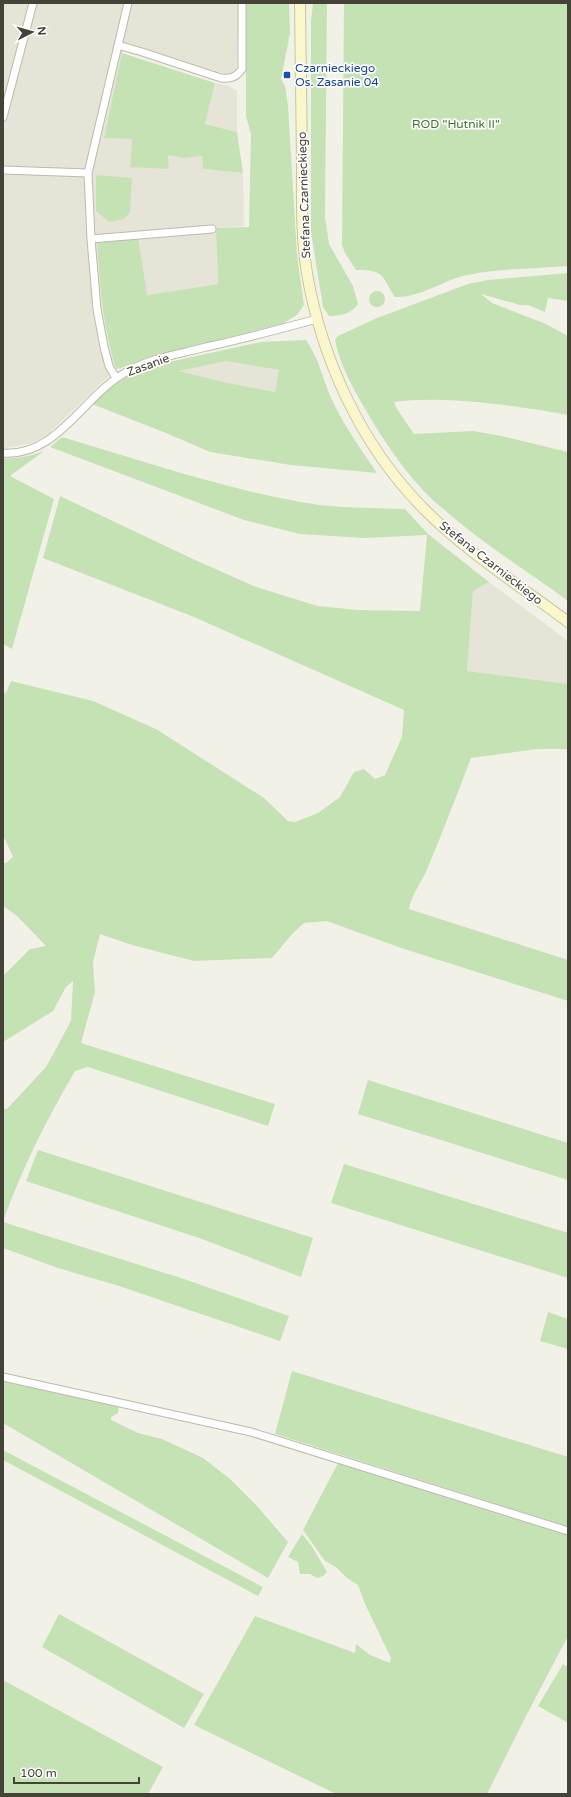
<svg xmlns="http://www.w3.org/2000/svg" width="571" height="1797" font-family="'Varela Round',sans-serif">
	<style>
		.residential { fill: #e6e4d7 }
		.green { fill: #c5e2b5; fill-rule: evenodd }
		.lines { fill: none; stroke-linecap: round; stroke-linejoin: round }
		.street-casing { stroke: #bdbaab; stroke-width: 9 }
		.secondary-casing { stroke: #cac79a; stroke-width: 12 }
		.street { stroke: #fff; stroke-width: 7 }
		.secondary { stroke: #f9f7cb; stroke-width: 10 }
		.transit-dot { fill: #1a4fb4; stroke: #fff; stroke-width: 1.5 }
		.labels { text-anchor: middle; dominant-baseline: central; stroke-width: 3.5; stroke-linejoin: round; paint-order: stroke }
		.transit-label { font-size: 12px; fill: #164399; stroke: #fff; text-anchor: start }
		.park-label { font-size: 12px; fill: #3c7130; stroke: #fff }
		.street-label { font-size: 12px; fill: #454237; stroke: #fff }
	</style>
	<rect width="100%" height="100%" fill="#f2f1e8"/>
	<!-- residential -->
	<path class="residential" d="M 3,3 L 240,3 L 236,71 L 231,76 L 125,42 L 104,137 L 132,139 L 130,167 L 169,168 L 168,155 L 203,156 L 203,169 L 243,173 L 244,226 L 216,228 L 218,284 L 146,295 L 138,238 L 97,243 L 101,297 L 109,347 L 116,369 L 46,436 L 29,444 L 4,448 L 3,448 Z
		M 215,83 L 229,86 L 237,91 L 237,132 L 205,124 Z
		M 226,361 L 279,370 L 275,392 L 223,382 L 178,371 Z
		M 489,582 L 568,641 L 568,684 L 467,671 L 473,591 Z"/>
	<!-- green -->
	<path class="green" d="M 246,3 L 289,3 L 290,33 L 281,79 L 285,86 L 288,106 L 297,255 L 304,305 L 297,315 L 282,324 L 154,356 C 141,359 129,367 116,369 C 103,328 100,286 97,243 L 138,237 L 147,295 L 218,284 L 216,228 L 249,227 L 251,134 L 246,116 Z
		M 313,3 L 327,3 L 325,217 L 329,244 L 353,286 L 358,304 C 351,314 341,316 329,316 L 323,307 L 311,232 L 311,21 Z
		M 344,3 L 568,3 L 568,266 C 533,269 497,268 463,276 C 441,282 419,298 395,297 C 381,276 386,270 356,270 L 345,253 L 342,245 Z
		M 122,53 L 215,83 L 205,124 L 237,132 L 243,173 L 203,169 L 202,156 L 184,158 L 168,155 L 169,169 L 130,167 L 132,139 L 104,138 Z
		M 96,175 L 132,178 L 130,212 L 124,219 L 109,222 L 96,211 Z
		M 568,273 L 568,301 L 548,298 L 545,312 L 528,305 L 520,305 L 481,294 L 492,303 L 546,324 L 568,336 L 568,415 C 517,406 445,395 394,402 L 397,409 L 414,434 L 473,431 L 502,436 L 568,452 L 568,601 C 526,570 480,542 441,507 C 411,482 388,447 368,414 C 355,392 340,366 335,340 L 338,336 L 377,318 L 468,284 L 488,280 Z
		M369 299a8 8 0 1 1 16 0a8 8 0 1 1-16 0Z
		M 306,340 C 319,358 323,380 332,400 C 344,426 361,449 377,473 L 291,465 L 210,452 L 166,433 L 92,404 L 104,392 L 130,375 L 151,366 L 261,342 ZM 226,361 L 279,370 L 275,392 L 223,382 L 179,371 Z
		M 62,437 C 147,462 233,492 320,505 C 348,508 377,508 405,509 L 428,534 L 489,582 L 473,591 L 467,671 L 568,684 L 568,749 L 537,749 L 471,758 C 457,795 443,831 428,867 C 422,882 412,893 409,909 L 568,960 L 568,1001 L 401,948 L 327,921 L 304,923 L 292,934 L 272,958 L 194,961 L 132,945 L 100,934 L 93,962 L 95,992 L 81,1043 L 275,1104 L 268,1126 L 88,1067 L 75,1071 C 47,1119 21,1170 3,1222 L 3,1109 L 7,1109 L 46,1067 L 71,1021 L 73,981 L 66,987 L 53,1011 L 3,1042 L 3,976 L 30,949 L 46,946 L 17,916 L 3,906 L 3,863 L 6,863 L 13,857 L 3,835 L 3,691 L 5,692 L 5,695 L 11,681 L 93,701 L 156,729 L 264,798 L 288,821 L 295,822 L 318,813 L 340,797 L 354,772 L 364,769 L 375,779 L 385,775 L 402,737 L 404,710 L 194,617 L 43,558 L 60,496 L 193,559 L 256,587 L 318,606 L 358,610 L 420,611 L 427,535 L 365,538 L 300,534 L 244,520 L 50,447 Z
		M 44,451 L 10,476 L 54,499 L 12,649 L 3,644 L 3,458 C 18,459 30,456 44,451 Z
		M 368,1080 L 568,1143 L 568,1180 L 358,1114 Z
		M 38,1150 L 313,1238 L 301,1277 L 202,1239 L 26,1181 Z
		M 344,1164 L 568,1233 L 568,1278 L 331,1203 Z
		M 3,1222 L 184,1279 L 289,1316 L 280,1341 L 119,1286 L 58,1268 L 3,1248 Z
		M 548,1312 L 568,1319 L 568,1349 L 540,1341 Z
		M 292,1371 L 568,1457 L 568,1527 L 275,1434 Z
		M 3,1380 L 119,1405 L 118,1413 L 111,1417 L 111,1420 L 138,1433 L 162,1439 L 203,1458 L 230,1479 L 257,1506 L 288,1542 L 268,1578 L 3,1423 Z
		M 3,1450 L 263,1587 L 258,1596 L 3,1460 Z
		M 338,1463 L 568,1535 L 568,1636 L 527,1714 L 487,1794 L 336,1794 L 194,1725 L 255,1616 L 355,1653 L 356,1644 L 370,1655 L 390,1663 L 391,1658 L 365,1604 L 358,1585 L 347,1578 L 336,1567 L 325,1561 L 303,1530 Z
		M 302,1534 L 311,1545 L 327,1572 L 323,1576 L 317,1578 L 310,1574 L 300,1574 L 298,1562 L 288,1557 Z
		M 59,1614 L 204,1694 L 184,1728 L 42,1647 Z
		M 563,1664 L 568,1667 L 568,1723 L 538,1706 Z
		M 3,1680 L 163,1767 L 148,1794 L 3,1794 Z"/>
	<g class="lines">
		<defs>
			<path id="street" d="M 118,45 L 142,52 L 221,78 C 232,79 236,77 242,69 L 242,3
				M 3,117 L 33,3
				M 3,170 L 88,173
				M 91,239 L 212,229
				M 116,378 L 109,366 L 104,347 L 97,309 L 91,239 L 88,173 L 128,3
				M 3,453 C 58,457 83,395 128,371 C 151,358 180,354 206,347 C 243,339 280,329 317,319
				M 3,1377 L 251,1432 L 568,1531"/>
			<path id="secondary" d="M 300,3 C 301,56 301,109 302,162 C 302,197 301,232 306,267 C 320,357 361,446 425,510 C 468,553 520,586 568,622"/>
		</defs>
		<!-- street casing -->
		<use href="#street" class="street-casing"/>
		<!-- secondary casing -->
		<use href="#secondary" class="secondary-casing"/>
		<!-- street -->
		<use href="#street" class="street"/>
		<!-- secondary -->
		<use href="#secondary" class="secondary"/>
	</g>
	<!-- markers -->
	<rect class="transit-dot" x="283" y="71" width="8" height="8" rx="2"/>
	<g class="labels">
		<!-- transit labels -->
		<g class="transit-label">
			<text x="295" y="68">Czarnieckiego<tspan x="295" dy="14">Os. Zasanie 04</tspan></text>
		</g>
		<!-- park labels -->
		<g class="park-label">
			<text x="456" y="124">ROD "Hutnik II"</text>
		</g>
		<!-- street labels -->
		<g class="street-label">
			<text transform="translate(304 195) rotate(-92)">Stefana Czarnieckiego</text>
			<text transform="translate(148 365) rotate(-20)">Zasanie</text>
			<text transform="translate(491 563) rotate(38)">Stefana Czarnieckiego</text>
		</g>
	</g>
	<!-- border -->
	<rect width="571" height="1797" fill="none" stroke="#454237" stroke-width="8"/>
	<!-- north arrow -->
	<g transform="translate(32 32) rotate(84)" stroke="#ffffff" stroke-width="3" paint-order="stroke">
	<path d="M0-3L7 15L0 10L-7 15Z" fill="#454237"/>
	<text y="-6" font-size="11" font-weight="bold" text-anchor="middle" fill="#454237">N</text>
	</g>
	<!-- scale -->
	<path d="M14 1777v6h125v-6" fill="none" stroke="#454237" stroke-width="2"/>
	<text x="20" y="1777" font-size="12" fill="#454237" stroke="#ffffff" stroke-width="3" paint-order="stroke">100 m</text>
</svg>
